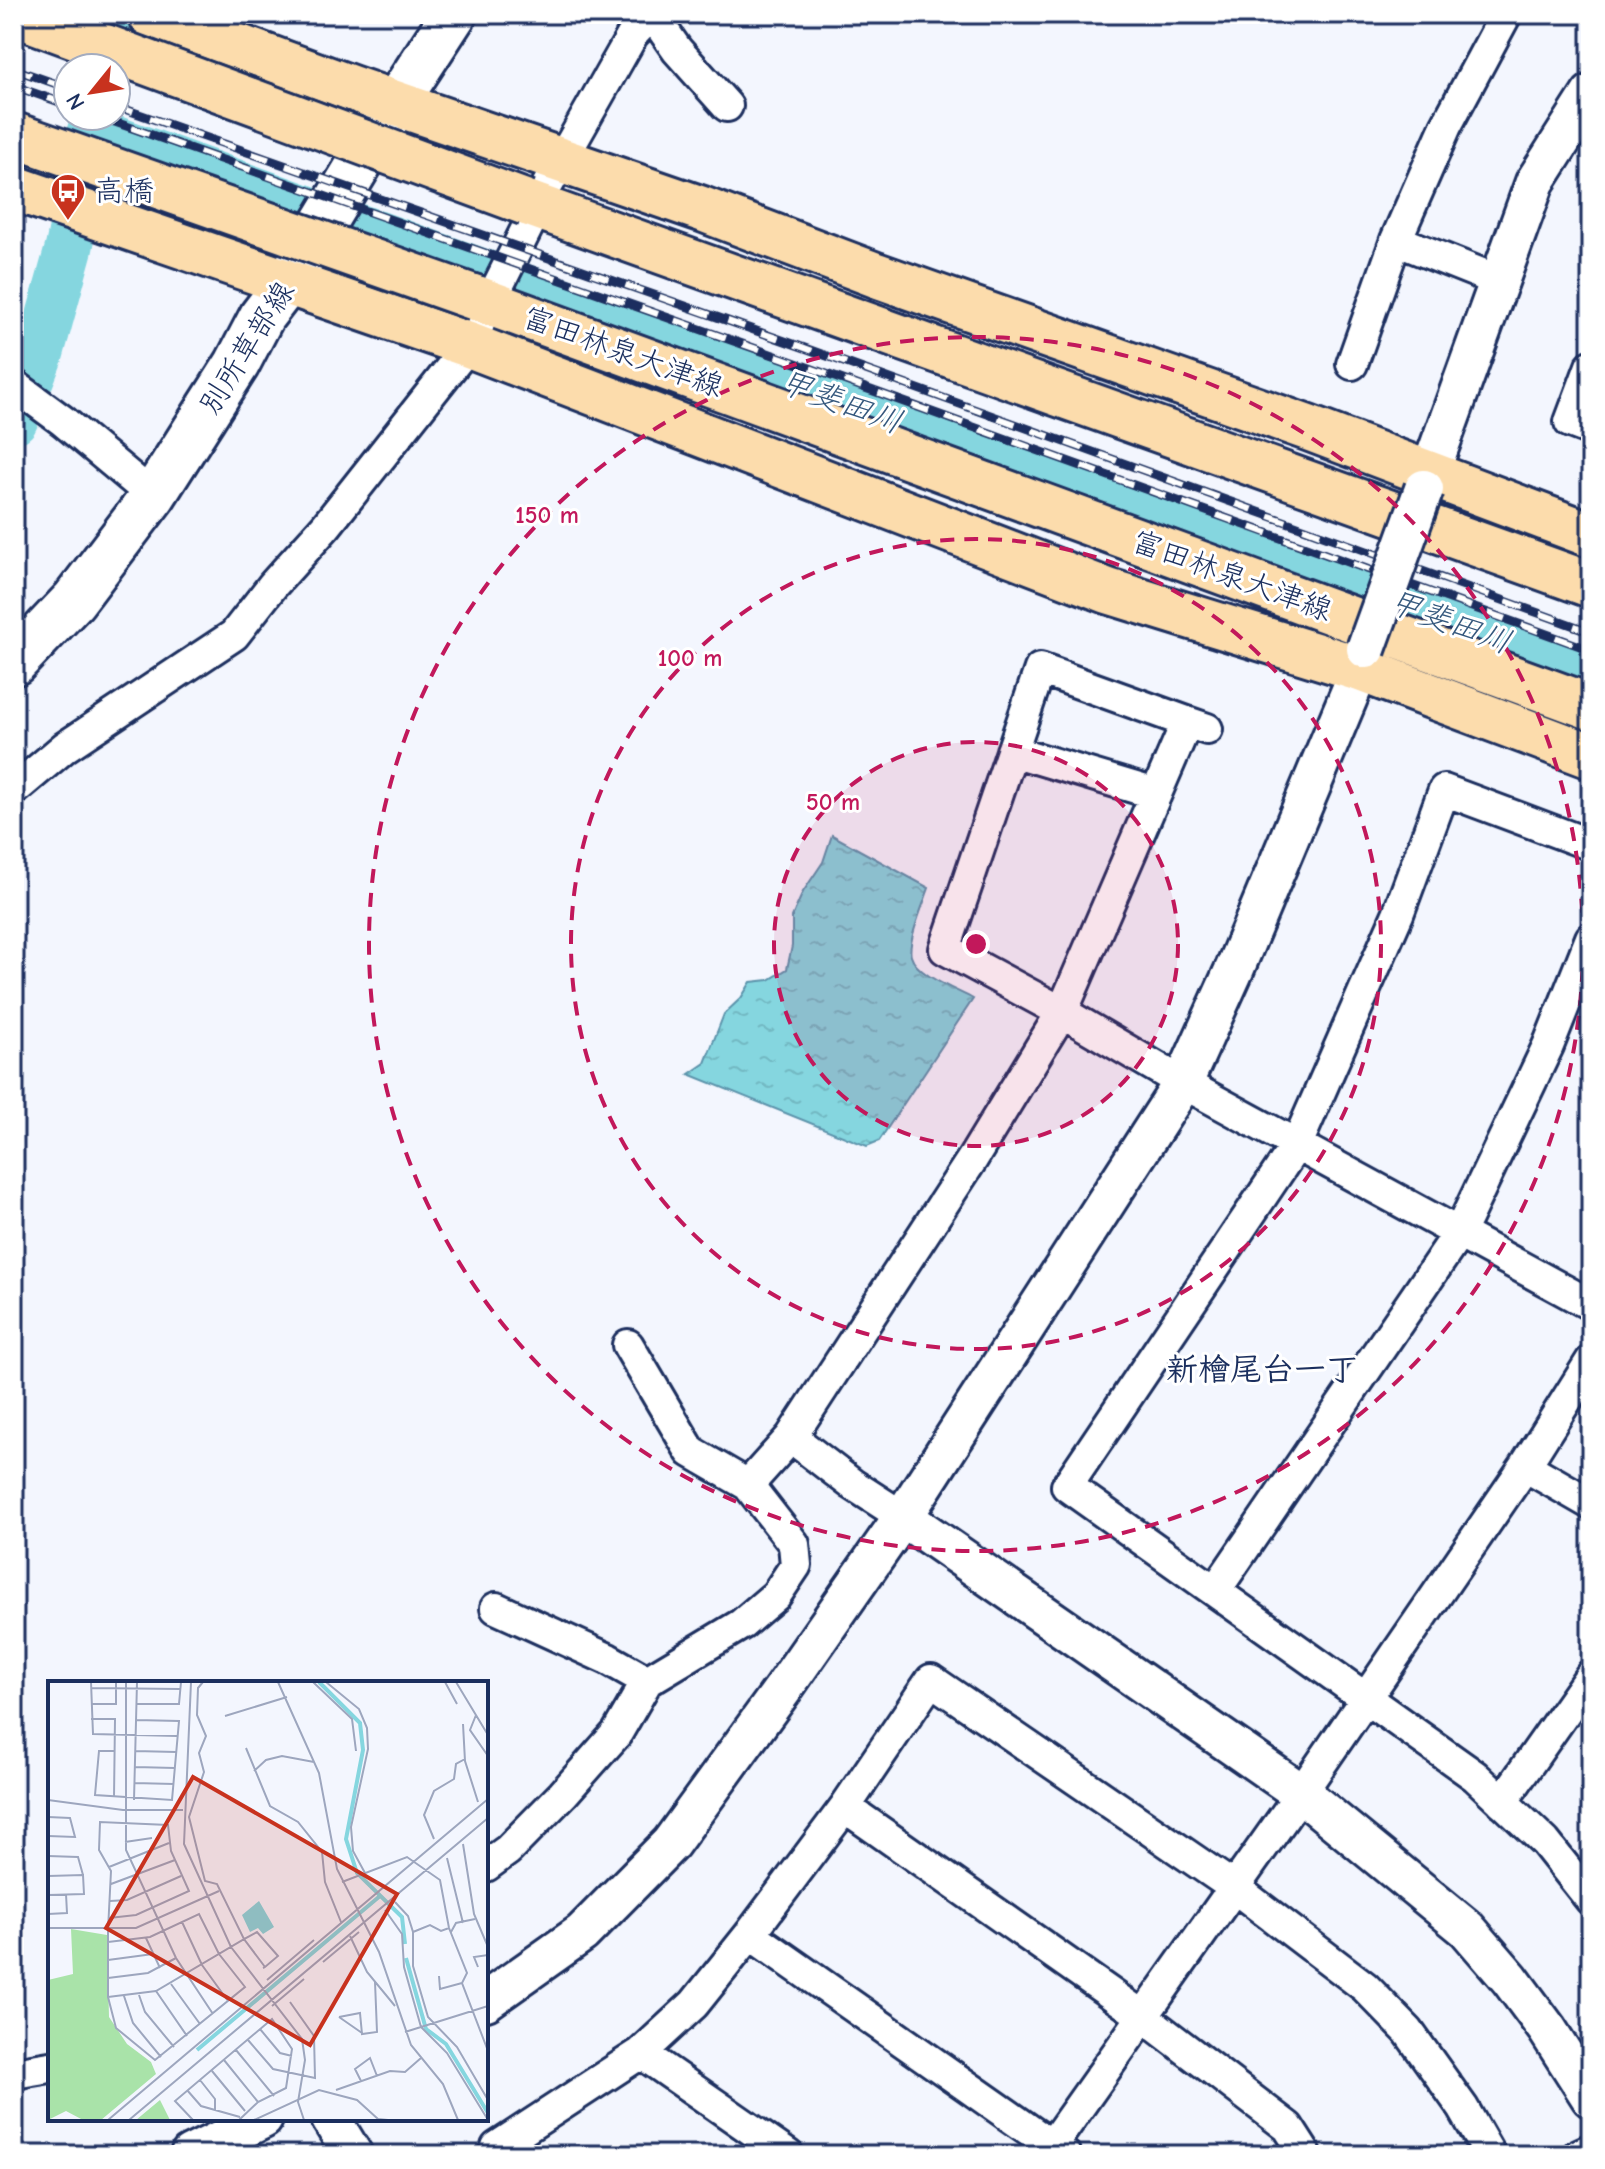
<svg xmlns="http://www.w3.org/2000/svg" width="1605" height="2169" font-family="'Comic Neue','Klee One',sans-serif">
	<style>
		.water { fill: url(#water-ripples); stroke: #5b93ab; stroke-width: 2 }
		.lines { fill: none; stroke-linecap: round; stroke-linejoin: round }
		.river { stroke: #85d6df; stroke-width: 48 }
		.minor-casing { stroke: #1b2f5e; stroke-width: 36 }
		.tertiary-casing { stroke: #1b2f5e; stroke-width: 44 }
		.secondary-casing { stroke: #1b2f5e; stroke-width: 50 }
		.primary-casing { stroke: #1b2f5e; stroke-width: 50 }
		.minor { stroke: #fff; stroke-width: 30 }
		.tertiary { stroke: #fff; stroke-width: 38 }
		.secondary { stroke: #fff; stroke-width: 44 }
		.primary { stroke: #fcdcac; stroke-width: 44 }
		.rail-casing { stroke: #1b2f5e; stroke-width: 9 }
		.rail { stroke: #fff; stroke-width: 6; stroke-dasharray: 18; stroke-linecap: butt }
		.tertiary-bridge-casing { stroke: #1b2f5e; stroke-width: 44; stroke-linecap: butt }
		.primary-bridge-casing { stroke: #1b2f5e; stroke-width: 50; stroke-linecap: butt }
		.tertiary-bridge { stroke: #fff; stroke-width: 38 }
		.primary-bridge { stroke: #fcdcac; stroke-width: 44 }
		.ring { fill: none; stroke: #c2185b; stroke-width: 4; stroke-dasharray: 14 10 }
		.labels { text-anchor: middle; dominant-baseline: central; stroke-width: 6; stroke-linejoin: round; paint-order: stroke }
		.poi-label { font-size: 30px; fill: #1b2f5e; stroke: #fff; text-anchor: start }
		.street-label { font-size: 30px; fill: #1b2f5e; stroke: #fff }
		.water-label { font-size: 32px; font-style: italic; fill: #36597e; stroke: #fff }
		.neighbourhood-label { font-size: 32px; font-weight: bold; fill: #1b2f5e; stroke: #fff }
		.inset-river { fill: none; stroke: #85d6df; stroke-width: 4 }
		.inset-road { fill: none; stroke: #9da6be; stroke-width: 2 }
		.view { fill: #c8321e; fill-opacity: 0.15; stroke: #c8321e; stroke-width: 4 }
		.inset-edge { fill: none; stroke: #1b2f5e; stroke-width: 4 }
		.centre { fill: #c2185b; stroke: #fff; stroke-width: 4 }
		.ring-label { font-size: 24px; text-anchor: middle; font-weight: bold; fill: #c2185b; stroke: #fff; stroke-width: 6; stroke-linejoin: round; paint-order: stroke }
	</style>
	<defs>
		<pattern id="water-ripples" width="26" height="14" patternUnits="userSpaceOnUse" patternTransform="scale(2)"><rect width="26" height="14" fill="#85d6df"/><path d="M2 4q2-2 4 0t4 0M15 11q2-2 4 0t4 0" fill="none" stroke="#72b8c2"/></pattern>
	</defs>
	<rect width="100%" height="100%" fill="#f3f6fe"/>
	<filter id="ink" filterUnits="userSpaceOnUse"><feTurbulence type="fractalNoise" baseFrequency=".0125" numOctaves="2"/><feDisplacementMap in="SourceGraphic" scale="16" xChannelSelector="R" yChannelSelector="G"/><feConvolveMatrix kernelMatrix="1 2 1 2 8 2 1 2 1" color-interpolation-filters="sRGB"/></filter>
	<g filter="url(#ink)">
		<!-- water -->
		<path class="water" d="M 832,835 L 929,888 C 924,903 907,942 911,956 C 916,975 957,990 973,999 L 879,1141 L 867,1146 L 689,1074 L 705,1063 L 724,1014 L 741,998 L 751,982 L 769,980 L 787,969 L 792,946 L 792,917 L 803,892 L 823,862 Z"/>
		<g class="lines">
			<!-- river -->
			<path class="river" d="M 108,68 L 123,14
				M 91,131 L 1591,673
				M 14,420 L 40,353 L 69,248 L 95,117"/>
			<defs>
				<path id="minor" d="M 547,186 L 633,34 L 652,14 L 677,50 L 727,106
					M 1396,240 L 1499,281
					M 497,288 L 529,224
					M 1352,364 L 1396,240 L 1446,126 L 1506,14
					M 1591,366 L 1570,422 L 1591,430
					M 14,385 L 63,421 L 153,496
					M 1187,722 L 1062,1012 L 945,949 L 1040,669 L 1187,722 L 1207,729
					M 1012,751 L 1156,794
					M 14,790 L 65,747 L 234,635 L 273,585 L 326,526 L 469,345 L 479,324
					M 1591,845 L 1444,790 L 1398,914 L 1297,1144 L 1067,1486 L 1475,1776 L 1545,1842 L 1591,1900
					M 628,1345 L 691,1452 L 748,1485
					M 791,1437 L 852,1484 L 903,1517
					M 1525,1466 L 1591,1504
					M 1215,1591 L 1459,1233 L 1548,1046 L 1591,938
					M 496,1608 L 608,1659 L 647,1681
					M 1502,1802 L 1591,1675
					M 845,1807 L 1144,2017 L 1288,2127 L 1306,2155
					M 486,1866 L 508,1850 L 563,1794 L 617,1733 L 647,1681 L 742,1624 L 776,1595 L 796,1565 L 794,1544 L 748,1485 L 791,1437 L 973,1158 L 1062,1012 L 1183,1083 L 1591,1305
					M 750,1934 L 1065,2155
					M 641,2053 L 788,2155
					M 14,2073 L 50,2067
					M 502,2155 L 497,2147 L 641,2053 L 694,2004 L 750,1934 L 845,1807 L 931,1680 L 1235,1888 L 1365,1987 L 1408,2031 L 1463,2108 L 1490,2155
					M 1045,2155 L 1301,1793 L 1525,1466 L 1591,1361
					M 1578,2155 L 1591,2149"/>
				<path id="tertiary" d="M 1424,489 L 1535,182 L 1591,94
					M 903,1517 L 1301,1793 L 1467,1929 L 1510,1979 L 1547,2029 L 1591,2098
					M 486,2001 L 582,1933 L 671,1843 L 783,1689 L 903,1517 L 1183,1083 L 1235,968 L 1360,669 L 1366,649
					M 331,2119 L 353,2155
					M 190,2155 L 263,2119"/>
				<path id="secondary" d="M 14,663 L 74,600 L 153,496 L 237,364 L 262,316 L 288,282 L 396,103 L 454,14"/>
				<path id="primary" d="M 150,14 L 351,88 L 702,209 L 876,275 L 1308,428 L 1591,535
					M 14,188 L 469,345 L 1108,591 L 1360,669 L 1591,756
					M 527,203 L 1591,585
					M 476,298 L 1591,707"/>
			</defs>
			<!-- minor casing -->
			<use href="#minor" class="minor-casing"/>
			<!-- tertiary casing -->
			<use href="#tertiary" class="tertiary-casing"/>
			<!-- secondary casing -->
			<use href="#secondary" class="secondary-casing"/>
			<!-- primary casing -->
			<use href="#primary" class="primary-casing"/>
			<!-- minor -->
			<use href="#minor" class="minor"/>
			<!-- tertiary -->
			<use href="#tertiary" class="tertiary"/>
			<!-- secondary -->
			<use href="#secondary" class="secondary"/>
			<!-- primary -->
			<use href="#primary" class="primary"/>
			<defs>
				<path id="rail" d="M 14,69 L 68,88
					M 14,86 L 68,105
					M 116,106 L 802,347 L 1591,632
					M 98,116 L 796,363 L 1591,650"/>
			</defs>
			<!-- rail casing -->
			<use href="#rail" class="rail-casing"/>
			<!-- rail -->
			<use href="#rail" class="rail"/>
			<defs>
				<path id="tertiary-bridge" d="M 1366,649 L 1424,489"/>
				<path id="primary-bridge" d="M 16,14 L 527,203
					M 14,135 L 476,298"/>
			</defs>
			<!-- tertiary-bridge casing -->
			<use href="#tertiary-bridge" class="tertiary-bridge-casing"/>
			<!-- primary-bridge casing -->
			<use href="#primary-bridge" class="primary-bridge-casing"/>
			<!-- tertiary-bridge -->
			<use href="#tertiary-bridge" class="tertiary-bridge"/>
			<!-- primary-bridge -->
			<use href="#primary-bridge" class="primary-bridge"/>
		</g>
	</g>
	<!-- distance rings -->
	<circle cx="976" cy="944" r="202" fill="#c2185b" fill-opacity=".12"/>
	<g class="ring">
		<circle cx="976" cy="944" r="202"/>
		<circle cx="976" cy="944" r="405"/>
		<circle cx="976" cy="944" r="607"/>
	</g>
	<!-- icons -->
	<defs>
		<symbol id="bus-pin" viewBox="-11 -11 22 30"><path d="M0 17L-7.5 6A9.5 9.5 0 1 1 7.5 6Z" fill="#c8321e" stroke="#fff"/><path d="M-5-6H5V4H4V6H2V4H-2V6H-4V4H-5ZM-3.5-4V0h7V-4ZM-3.5 1.2v1.5H-2V1.2ZM2 1.2v1.5H3.5V1.2Z" fill="#fff"/></symbol>
	</defs>
	<g fill-rule="evenodd">
		<use href="#bus-pin" x="48" y="171" width="40" height="54"/>
	</g>
	<g class="labels">
		<!-- poi labels -->
		<g class="poi-label">
			<text x="94" y="191">高橋</text>
		</g>
		<!-- street labels -->
		<g class="street-label">
			<text transform="translate(247 348) rotate(-58)">別所草部線</text>
			<text transform="translate(623 352) rotate(20)">富田林泉大津線</text>
			<text transform="translate(1232 576) rotate(20)">富田林泉大津線</text>
		</g>
		<!-- water labels -->
		<g class="water-label">
			<text transform="translate(841 402) rotate(20)">甲斐田川</text>
			<text transform="translate(1450 622) rotate(20)">甲斐田川</text>
		</g>
		<!-- neighbourhood labels -->
		<g class="neighbourhood-label">
			<text x="1262" y="1369">新檜尾台一丁</text>
		</g>
	</g>
	<!-- overview -->
	<g transform="translate(48 1681)">
		<rect width="440" height="440" fill="#f3f6fe"/>
		<path d="M 23,248 L 59,254 L 61,336 L 79,363 L 103,381 L 108,393 L 53,439 L 35,439 L 18,430 L 0,439 L 0,299 L 25,293 ZM 112,419 L 122,439 L 88,439 Z" fill="#a9e3a9"/>
		<path d="M 211,220 L 226,246 L 215,253 L 210,247 L 202,251 L 194,234 Z" fill="#85d6df"/>
		<path class="inset-river" d="M 271,1 L 312,42 L 315,69 L 298,158 L 309,192 L 354,236 L 357,263M 358,277 L 378,348 L 398,363 L 440,432M 149,369 L 332,215"/>
		<path class="inset-road" d="M 43,1 L 45,53 L 129,55M 78,1 L 78,169 L 128,277 L 165,333M 143,1 L 136,163 L 183,266 L 254,358 L 257,379 L 250,421 L 256,439M 230,1 L 271,92 L 289,188 L 331,271 L 363,364 L 395,403 L 410,439M 265,1 L 304,38 L 308,70M 278,1 L 311,28 L 319,47 L 320,68 L 303,146 L 305,170 L 317,192M 397,1 L 409,23M 408,1 L 440,54M 43,7 L 132,8M 43,23 L 68,23 L 68,1M 88,23 L 131,23 L 133,1M 428,34 L 422,49 L 440,75M 177,35 L 239,16M 43,38 L 67,38 L 66,117M 415,43 L 417,80 L 430,121M 198,67 L 222,125 L 250,141 L 274,171 L 277,201 L 293,241M 67,70 L 51,70 L 47,114 L 124,119 L 131,40 L 88,39M 87,70 L 128,71M 87,86 L 127,87M 206,90 L 218,79 L 234,75 L 266,81M 86,102 L 126,103M 0,119 L 75,129 L 135,129M 86,119 L 89,1M 0,136 L 22,137 L 27,156 L 0,155M 386,158 L 376,134 L 386,110 L 406,98 L 408,83 L 417,78M 77,161 L 104,157M 415,163 L 426,233 L 440,266M 0,175 L 30,176 L 35,194M 399,177 L 415,242M 61,186 L 121,162M 0,195 L 35,194 L 36,213 L 0,214M 294,201 L 359,176 L 392,199 L 401,247 L 419,292 L 414,302 L 440,370M 63,203 L 127,179M 62,220 L 79,219 L 133,195M 347,221 L 360,235 L 365,251 L 365,285 L 380,336 L 409,366 L 440,419M 337,229 L 354,253 L 356,286 L 373,346 L 399,372 L 440,439M 0,233 L 19,232 L 18,213M 134,241 L 154,284 L 180,320M 0,247 L 88,247 L 171,210M 365,251 L 382,244 L 393,250 L 401,247M 403,251 L 408,242 L 427,238M 302,255 L 319,291 L 347,325M 98,257 L 112,287M 60,261 L 102,256 L 151,233 L 171,273 L 197,306 L 107,379 L 68,347 L 60,316 L 60,249 L 63,190 L 51,169 L 52,141 L 120,144 L 123,170 L 141,210 L 88,234 L 61,237M 60,279 L 105,273M 275,281 L 311,251M 430,286 L 426,276 L 440,274M 215,287 L 217,286 L 230,275 L 209,251 L 196,258 L 217,286M 391,295 L 392,308 L 414,302M 60,297 L 100,292 L 128,277M 219,299 L 266,259M 123,303 L 152,343M 108,310 L 139,355M 91,314 L 97,331 L 126,366M 76,315 L 85,342 L 113,376M 60,316 L 108,310 L 196,258 L 169,203 L 157,200 L 141,136 L 156,91 L 151,72 L 158,55 L 149,34 L 150,7 L 155,1M 224,325 L 256,298M 291,336 L 312,332 L 314,353 L 329,351 L 327,301M 291,336 L 314,352M 212,348 L 232,372 L 244,375M 357,351 L 440,325M 200,359 L 225,388 L 267,397 L 266,355 L 242,321M 188,369 L 226,415M 176,379 L 210,421M 164,390 L 197,430M 152,399 L 167,418 L 167,429M 313,400 L 307,388 L 322,377 L 329,395M 139,409 L 153,425 L 192,436M 288,409 L 342,390 L 357,391 L 373,377M 60,439 L 440,118M 81,439 L 440,137M 145,439 L 127,420 L 224,338 L 244,368 L 238,407 L 210,421 L 191,439M 206,439 L 271,409 L 309,419 L 330,438 L 340,439"/>
		<path class="view" d="M 145,96 L 349,213 L 262,364 L 58,247 Z"/>
		<rect width="440" height="440" class="inset-edge"/>
	</g>
	<circle cx="976" cy="944" r="12" class="centre"/>
	<g class="ring-label">
		<text x="547" y="523">150 m</text>
		<text x="690" y="666">100 m</text>
		<text x="833" y="810">50 m</text>
	</g>
	<!-- margin -->
	<rect width="1605" height="2169" fill="none" stroke="#fff" stroke-width="48"/>
	<rect x="24" y="24" width="1557" height="2121" fill="none" stroke="#1b2f5e" stroke-width="3" filter="url(#ink)"/>
	<!-- north arrow -->
	<g transform="translate(92 92) rotate(240)"><circle r="38" fill="#ffffff" stroke="#a4acbf" stroke-width="2"/>
	<path d="M0-6L14 30L0 20L-14 30Z" fill="#c8321e"/>
	<text y="-12" font-size="22" font-weight="bold" text-anchor="middle" fill="#1b2f5e">N</text>
	</g>
</svg>
